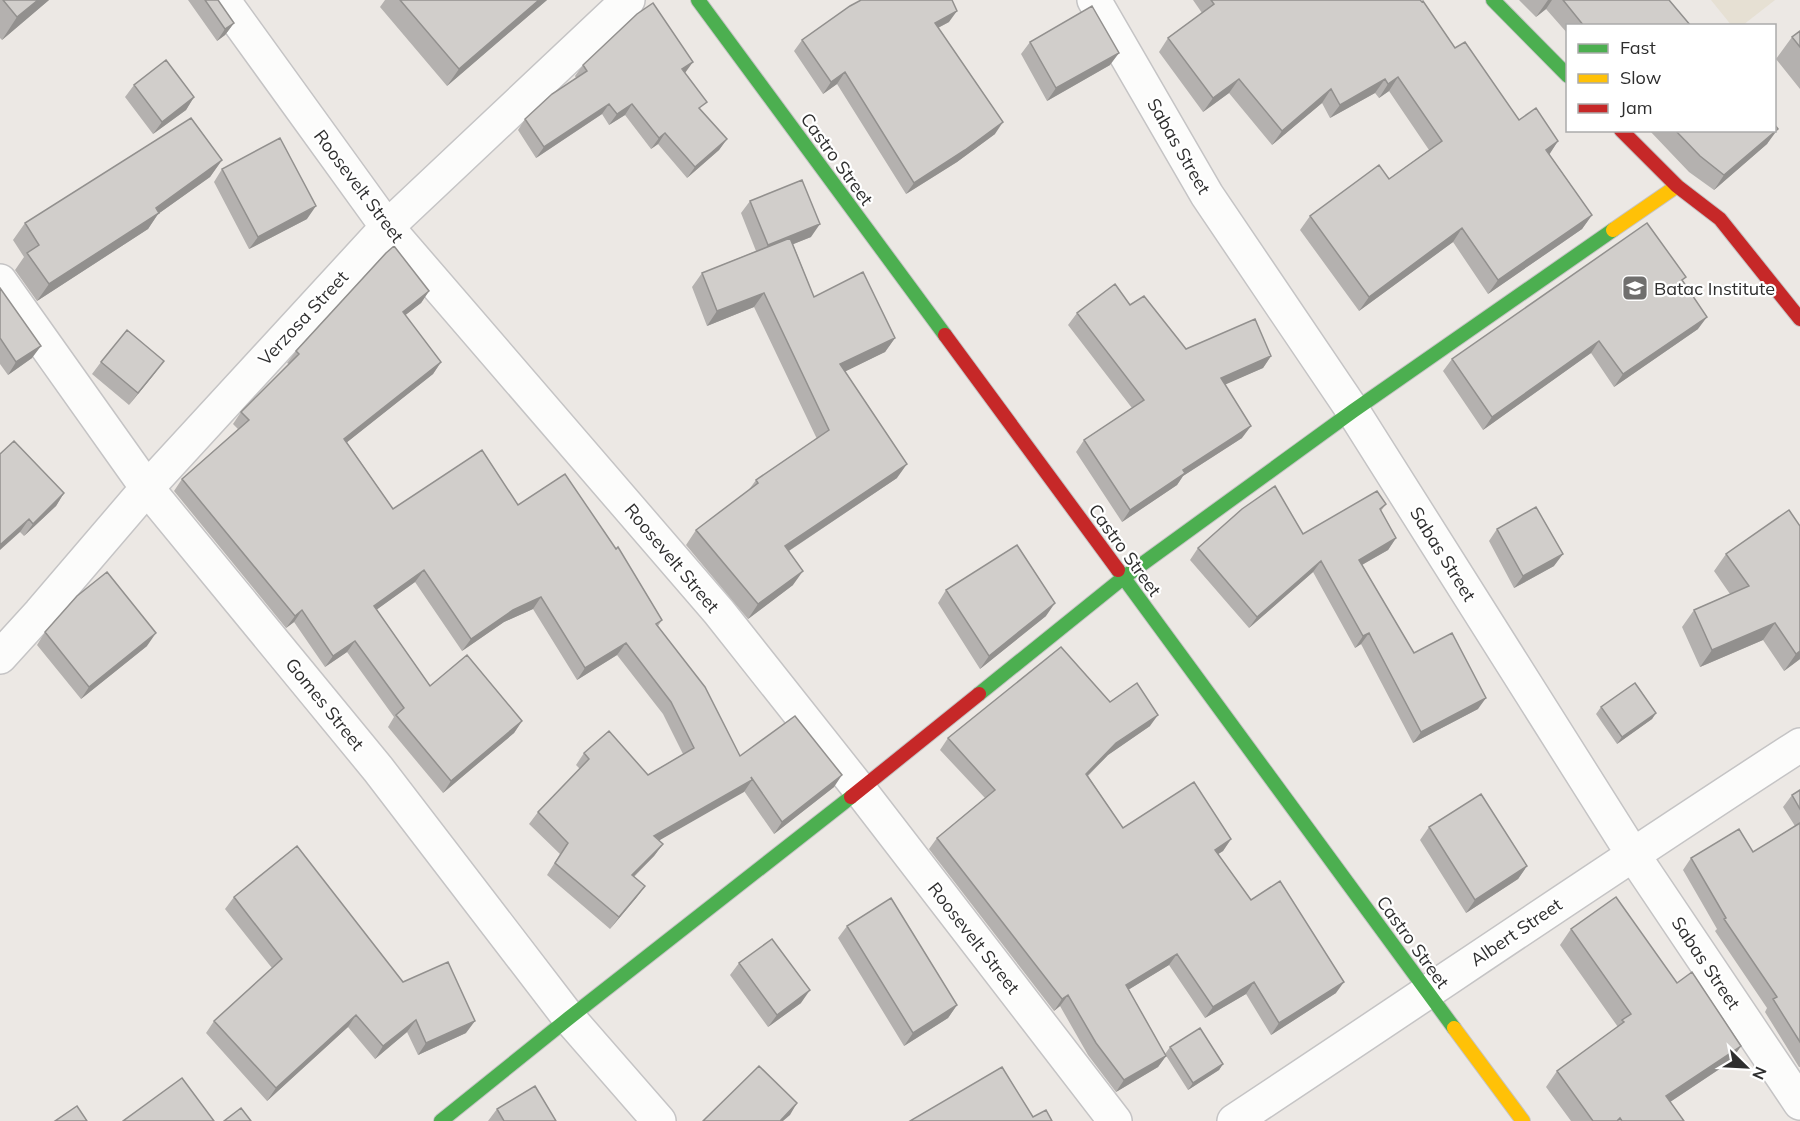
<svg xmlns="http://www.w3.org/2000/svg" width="1800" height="1121" font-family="Mulish,sans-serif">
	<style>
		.education { fill: #e6e0d3 }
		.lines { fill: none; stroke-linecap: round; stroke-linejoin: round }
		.street-casing { stroke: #c5c4c5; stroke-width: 36 }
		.fast-casing { stroke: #c5c4c5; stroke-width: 16 }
		.slow-casing { stroke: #c5c4c5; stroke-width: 16 }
		.jam-casing { stroke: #c5c4c5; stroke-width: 16 }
		.street { stroke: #fcfcfb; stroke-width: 33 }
		.fast { stroke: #4caf50; stroke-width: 14 }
		.slow { stroke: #ffc107; stroke-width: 14 }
		.jam { stroke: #c62828; stroke-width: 14 }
		.wall { fill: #b4b1af }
		.shaded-wall { fill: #92908e }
		.building { fill: #d1cecb; stroke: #92908e; stroke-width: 1.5 }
		.labels { text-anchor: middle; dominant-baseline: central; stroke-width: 4.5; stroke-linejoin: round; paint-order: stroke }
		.street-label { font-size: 18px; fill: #2e2e2e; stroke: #fff }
		.poi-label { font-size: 18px; fill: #2e2e2e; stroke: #fff; text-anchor: start }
	</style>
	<rect width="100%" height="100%" fill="#ece8e4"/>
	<!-- education -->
	<path class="education" d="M 1711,0 L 1775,0 L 1743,25 L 1732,26 Z"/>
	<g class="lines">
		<defs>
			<path id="street" d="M 223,0 L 387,227 L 719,612 L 860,790 L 1115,1121
				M 1094,0 L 1207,195 L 1353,411 L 1632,853 L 1800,1103
				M 0,281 L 147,488 L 378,769 L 569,1018 L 659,1121
				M 0,657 L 40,613 L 147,488 L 387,227 L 628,0
				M 1234,1121 C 1423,996 1610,868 1800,745"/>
			<path id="fast" d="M 698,0 L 945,335
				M 1493,0 L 1568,76
				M 1118,570 L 1454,1028
				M 979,694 L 1123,578 L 1353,411 L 1613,230
				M 441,1121 L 569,1018 L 851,797"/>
			<path id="slow" d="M 1613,230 L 1677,186
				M 1454,1028 L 1523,1121"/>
			<path id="jam" d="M 1621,130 L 1677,186 L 1720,219 L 1800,319
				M 945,335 L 1118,570
				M 851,797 L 979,694"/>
		</defs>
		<!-- street casing -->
		<use href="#street" class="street-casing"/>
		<!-- fast casing -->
		<use href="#fast" class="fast-casing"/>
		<!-- slow casing -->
		<use href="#slow" class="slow-casing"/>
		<!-- jam casing -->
		<use href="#jam" class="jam-casing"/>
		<!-- street -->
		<use href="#street" class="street"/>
		<!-- fast -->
		<use href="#fast" class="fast"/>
		<!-- slow -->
		<use href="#slow" class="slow"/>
		<!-- jam -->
		<use href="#jam" class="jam"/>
	</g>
	<!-- wall -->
	<path class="wall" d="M 0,0 L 49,0 L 2,40 L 0,38 Z
		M 188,0 L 218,0 L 234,23 L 225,35 L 217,41 Z
		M 385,0 L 547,0 L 447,86 L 380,7 Z
		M 1193,0 L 1420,0 L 1455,48 L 1519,120 L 1558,141 L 1549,154 L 1592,215 L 1582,229 L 1488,294 L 1453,242 L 1359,311 L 1300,230 L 1310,216 L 1389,179 L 1429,150 L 1389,91 L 1379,98 L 1375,93 L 1330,118 L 1322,103 L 1272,145 L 1229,93 L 1203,112 L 1159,52 L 1168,38 L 1202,13 Z
		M 1519,0 L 1669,0 L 1691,26 L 1568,26 L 1568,34 L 1546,9 L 1536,17 Z
		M 949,22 L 938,28 L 995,134 L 957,162 L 906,194 L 837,84 L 823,94 L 794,51 L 802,40 Z
		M 1800,31 L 1800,89 L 1776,59 L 1792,37 Z
		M 1030,42 L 1110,65 L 1047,101 L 1021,54 Z
		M 583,65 L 685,73 L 701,110 L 727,139 L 719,150 L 687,178 L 658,144 L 651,149 L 625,115 L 609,125 L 602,114 L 536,158 L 518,130 L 525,119 L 576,78 L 575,76 Z
		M 134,85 L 194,97 L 186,110 L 153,134 L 125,97 Z
		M 1649,130 L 1774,130 L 1767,144 L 1714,190 L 1689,172 Z
		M 222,160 L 210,177 L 158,214 L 148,229 L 37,301 L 15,270 L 24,257 L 13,240 L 25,223 Z
		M 222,169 L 307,219 L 249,249 L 214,182 Z
		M 750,201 L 811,237 L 793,244 L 814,297 L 895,338 L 885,352 L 845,371 L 897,478 L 789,551 L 793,585 L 748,619 L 686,545 L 696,530 L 748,491 L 756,480 L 817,439 L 754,307 L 707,326 L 692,287 L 702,273 L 756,251 L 741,213 Z
		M 1683,281 L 1698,329 L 1614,387 L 1591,353 L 1483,430 L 1443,371 L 1452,359 Z
		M 0,288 L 32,358 L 8,375 L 0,364 Z
		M 429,291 L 421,303 L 405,315 L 441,362 L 433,374 L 347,442 L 393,509 L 518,505 L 662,620 L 658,626 L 740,756 L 834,787 L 774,834 L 744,791 L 659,840 L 663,844 L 654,856 L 634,877 L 645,886 L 636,898 L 610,929 L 547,875 L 560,854 L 529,824 L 538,812 L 580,769 L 576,765 L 584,753 L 648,775 L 683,754 L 663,714 L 617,655 L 577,680 L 533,609 L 504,622 L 462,651 L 415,582 L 376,610 L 430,686 L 522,721 L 514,733 L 443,793 L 388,727 L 394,717 L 347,652 L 325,667 L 294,622 L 286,628 L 174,491 L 182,479 L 238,429 L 233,424 L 241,412 L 289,364 L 287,363 L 296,351 Z
		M 1130,305 L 1186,349 L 1271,356 L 1263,368 L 1225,384 L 1242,438 L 1183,476 L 1177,485 L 1122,522 L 1076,452 L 1084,440 L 1132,408 L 1068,325 L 1077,313 Z
		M 101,362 L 155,373 L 129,405 L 92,374 Z
		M 14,441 L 64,493 L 56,506 L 24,536 L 20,532 Z
		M 1386,504 L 1381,511 L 1396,538 L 1388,550 L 1362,565 L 1414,653 L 1478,709 L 1413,743 L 1361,644 L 1355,648 L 1313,572 L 1249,628 L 1190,560 L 1198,548 L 1303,534 Z
		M 1497,529 L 1554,566 L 1514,588 L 1489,541 Z
		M 1726,554 L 1800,659 L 1784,671 L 1763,640 L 1700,667 L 1682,627 L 1694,610 L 1730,594 L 1714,571 Z
		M 946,590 L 1046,616 L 980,669 L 938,603 Z
		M 45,632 L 147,646 L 81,699 L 37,645 Z
		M 1601,707 L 1656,713 L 1652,719 L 1617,744 L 1596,714 Z
		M 1150,726 L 1108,755 L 1088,776 L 1123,828 L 1231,839 L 1223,851 L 1218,854 L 1251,900 L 1336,993 L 1271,1035 L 1246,994 L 1205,1018 L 1169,965 L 1128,990 L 1166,1056 L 1158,1067 L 1116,1092 L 1088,1055 L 1060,1006 L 1054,1011 L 929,849 L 937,838 L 985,798 L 940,750 L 948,738 Z
		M 1800,790 L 1800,1067 L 1799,1067 L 1765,1012 L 1767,1008 L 1715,931 L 1717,929 L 1683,870 L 1691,858 L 1753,852 L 1795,826 L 1783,807 L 1792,795 Z
		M 1429,827 L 1527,866 L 1518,879 L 1466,913 L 1420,840 Z
		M 234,897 L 403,982 L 466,1033 L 418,1055 L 407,1032 L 375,1059 L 348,1027 L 267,1101 L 206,1033 L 214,1021 L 272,968 L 225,909 Z
		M 847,926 L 957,1005 L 948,1018 L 904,1046 L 838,938 Z
		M 1571,929 L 1677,983 L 1741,1046 L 1730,1062 L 1670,1102 L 1684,1121 L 1571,1121 L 1546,1087 L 1557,1071 L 1618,1027 L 1560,945 Z
		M 739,963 L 801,1003 L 768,1027 L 730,975 Z
		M 1170,1047 L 1223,1064 L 1219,1070 L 1188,1090 L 1165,1054 Z
		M 497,1109 L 556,1121 L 488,1121 Z"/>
	<!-- shaded-wall -->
	<path class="shaded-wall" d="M 38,0 L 49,0 L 2,40 L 17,17 Z
		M 539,0 L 547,0 L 447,86 L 459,69 Z
		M 1548,0 L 1552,0 L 1546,9 L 1536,17 Z
		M 957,11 L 949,22 L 926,34 L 935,23 Z
		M 234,23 L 225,35 L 217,41 L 225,29 Z
		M 1119,53 L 1110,65 L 1047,101 L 1056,88 Z
		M 693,62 L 685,73 L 682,69 Z
		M 845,72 L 837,84 L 823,94 L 831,82 Z
		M 1398,77 L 1389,91 L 1379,98 L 1388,84 Z
		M 1239,79 L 1229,93 L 1203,112 L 1213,98 Z
		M 1385,79 L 1375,93 L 1330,118 L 1340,105 Z
		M 1331,89 L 1322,103 L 1272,145 L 1282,131 Z
		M 194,97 L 186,110 L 153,134 L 162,122 Z
		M 609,104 L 602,114 L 536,158 L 544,147 Z
		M 632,104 L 625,115 L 609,125 L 617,114 Z
		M 1003,122 L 995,134 L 957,162 L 906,194 L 914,183 Z
		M 1778,129 L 1767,144 L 1714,190 L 1724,175 Z
		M 665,133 L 658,144 L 651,149 L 659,138 Z
		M 727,139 L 719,150 L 687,178 L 695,167 Z
		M 1558,141 L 1549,155 L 1546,150 Z
		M 222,160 L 210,177 L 158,214 L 148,229 L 37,301 L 49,284 L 156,208 Z
		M 316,206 L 307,219 L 249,249 L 258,237 Z
		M 1592,215 L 1582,229 L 1488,294 L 1498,280 Z
		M 820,224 L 811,237 L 759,258 L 768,245 Z
		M 1462,228 L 1453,242 L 1359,311 L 1369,297 Z
		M 429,291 L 421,303 L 394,324 L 403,312 Z
		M 764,293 L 754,307 L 707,326 L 717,311 Z
		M 1707,317 L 1698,329 L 1614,387 L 1623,374 Z
		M 895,338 L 885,352 L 830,379 L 840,364 Z
		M 1599,341 L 1591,353 L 1483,430 L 1492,417 Z
		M 41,346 L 32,358 L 8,375 L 16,362 Z
		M 1271,356 L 1263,368 L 1213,390 L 1221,378 Z
		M 164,361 L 155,373 L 129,405 L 138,393 Z
		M 441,362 L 433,374 L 336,451 L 344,439 Z
		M 1251,426 L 1242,438 L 1183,476 L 1177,485 L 1122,522 L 1130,510 L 1183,470 Z
		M 907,464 L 897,478 L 775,560 L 785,546 Z
		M 64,493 L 56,506 L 24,536 L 33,524 Z
		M 29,519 L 20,532 L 0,550 L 0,545 Z
		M 1396,538 L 1388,550 L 1351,571 L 1359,560 Z
		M 1563,554 L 1554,566 L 1514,588 L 1523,576 Z
		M 1321,561 L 1313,572 L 1249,628 L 1257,617 Z
		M 424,570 L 415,582 L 365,618 L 374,606 Z
		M 803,571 L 793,585 L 748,619 L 758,604 Z
		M 541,597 L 533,609 L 504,622 L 462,651 L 471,639 L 513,610 Z
		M 1055,603 L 1046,616 L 980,669 L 989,656 Z
		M 302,610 L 294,622 L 286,628 L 295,616 Z
		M 1775,623 L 1763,640 L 1700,667 L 1712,650 Z
		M 156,633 L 147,646 L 81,699 L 89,687 Z
		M 1369,633 L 1361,644 L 1355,648 L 1363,636 Z
		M 355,641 L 347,652 L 325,667 L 333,656 Z
		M 626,643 L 617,655 L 577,680 L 585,668 Z
		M 1800,651 L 1800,659 L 1784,671 L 1796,654 Z
		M 1486,698 L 1478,709 L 1413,743 L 1421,732 Z
		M 1656,713 L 1652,719 L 1617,744 L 1622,737 Z
		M 1158,715 L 1150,726 L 1108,755 L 1078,785 L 1086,774 L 1116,743 Z
		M 522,721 L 514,733 L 443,793 L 451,781 Z
		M 842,775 L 834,787 L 774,834 L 782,822 Z
		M 752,780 L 744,792 L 646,848 L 654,836 Z
		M 1231,839 L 1223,851 L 1207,861 L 1215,850 Z
		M 663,844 L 654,856 L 623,887 L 632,875 Z
		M 1527,866 L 1518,879 L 1466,913 L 1475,900 Z
		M 645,886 L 636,898 L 610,929 L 619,917 Z
		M 1177,954 L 1169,965 L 1118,996 L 1126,985 Z
		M 1254,982 L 1246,994 L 1205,1018 L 1213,1007 Z
		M 1344,982 L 1336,993 L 1271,1035 L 1279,1023 Z
		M 810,990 L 801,1003 L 768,1027 L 777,1015 Z
		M 1068,995 L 1060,1006 L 1054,1011 L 1062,999 Z
		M 957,1005 L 948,1018 L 904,1046 L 913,1033 Z
		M 356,1015 L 348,1027 L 267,1101 L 276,1088 Z
		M 416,1020 L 407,1032 L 375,1059 L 383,1046 Z
		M 475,1021 L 466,1033 L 418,1055 L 426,1043 Z
		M 1741,1046 L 1730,1062 L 1655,1112 L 1666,1096 Z
		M 1166,1056 L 1158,1067 L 1116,1092 L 1124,1080 Z
		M 1223,1064 L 1219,1070 L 1188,1090 L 1193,1083 Z
		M 797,1103 L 790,1115 L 783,1121 L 780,1121 Z"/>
	<!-- building -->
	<path class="building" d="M 3,0 L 38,0 L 17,17 Z
		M 205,0 L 218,0 L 234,23 L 225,29 Z
		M 400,0 L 539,0 L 459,69 Z
		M 861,0 L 952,0 L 957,11 L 935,23 L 1003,122 L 965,150 L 914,183 L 845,72 L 831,82 L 802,40 L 850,6 Z
		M 1211,0 L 1420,0 L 1422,2 L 1423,1 L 1455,48 L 1465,42 L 1519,120 L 1536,108 L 1558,141 L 1546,150 L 1592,215 L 1498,280 L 1462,228 L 1369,297 L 1310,216 L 1379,165 L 1389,179 L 1442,141 L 1398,77 L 1388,84 L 1385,79 L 1340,105 L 1331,89 L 1282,131 L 1239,79 L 1213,98 L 1168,38 L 1214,4 Z
		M 1563,0 L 1669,0 L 1691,26 L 1584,26 Z
		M 653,3 L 693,62 L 682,69 L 707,102 L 699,108 L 727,139 L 695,167 L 665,133 L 659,138 L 632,104 L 617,114 L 609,104 L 544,147 L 525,119 L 552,94 L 587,71 L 583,65 L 637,14 Z
		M 1092,6 L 1119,53 L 1056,88 L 1030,42 Z
		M 1800,31 L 1800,47 L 1792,37 Z
		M 166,60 L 194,97 L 162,122 L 134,85 Z
		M 191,118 L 222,160 L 156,208 L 159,213 L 49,284 L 27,253 L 39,245 L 25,223 Z
		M 1774,124 L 1778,129 L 1724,175 L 1700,156 L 1675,130 L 1774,130 Z
		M 280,138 L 316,206 L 258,237 L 222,169 Z
		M 802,180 L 820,224 L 768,245 L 750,201 Z
		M 1647,223 L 1686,277 L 1682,280 L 1707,317 L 1623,374 L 1599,341 L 1492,417 L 1452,359 Z
		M 790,238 L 814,297 L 863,272 L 895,338 L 840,364 L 907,464 L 785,546 L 803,571 L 758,604 L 696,530 L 758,483 L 756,480 L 829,430 L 764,293 L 717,311 L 702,273 Z
		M 394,246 L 429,291 L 403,312 L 441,362 L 344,439 L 393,509 L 482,450 L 518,505 L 565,474 L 616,549 L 618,547 L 662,620 L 656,624 L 705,687 L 740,756 L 795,716 L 842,775 L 782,822 L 751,777 L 752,780 L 654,836 L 663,844 L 632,875 L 645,886 L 619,917 L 555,863 L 568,843 L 538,812 L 589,759 L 584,753 L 609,731 L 648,775 L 694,748 L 671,702 L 626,643 L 585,668 L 541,597 L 513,610 L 471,639 L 424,570 L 374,606 L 430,686 L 467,655 L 522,721 L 451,781 L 396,715 L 404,708 L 355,641 L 333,656 L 302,610 L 295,616 L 182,479 L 249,420 L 241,412 L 299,354 L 296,351 L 386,253 Z
		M 1115,284 L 1130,305 L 1144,296 L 1186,349 L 1255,319 L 1271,356 L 1221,378 L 1251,426 L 1183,470 L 1185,473 L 1130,510 L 1084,440 L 1144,400 L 1077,313 Z
		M 0,288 L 41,346 L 16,362 L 0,338 Z
		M 127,330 L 164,361 L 138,393 L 101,362 Z
		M 14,441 L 64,493 L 33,524 L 29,519 L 0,545 L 0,454 Z
		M 1275,486 L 1303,534 L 1377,491 L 1386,504 L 1380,509 L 1396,538 L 1359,560 L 1414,653 L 1452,633 L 1486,698 L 1421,732 L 1369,633 L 1363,636 L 1321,561 L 1257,617 L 1198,548 L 1242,509 Z
		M 1536,507 L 1563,554 L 1523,576 L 1497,529 Z
		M 1789,510 L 1800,526 L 1800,651 L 1796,654 L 1775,623 L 1712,650 L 1694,610 L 1749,586 L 1726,554 Z
		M 1017,545 L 1055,603 L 989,656 L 946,590 Z
		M 107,572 L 156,633 L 89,687 L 45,632 L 77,596 Z
		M 1061,647 L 1110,702 L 1137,683 L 1158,715 L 1116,743 L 1086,774 L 1123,828 L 1194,782 L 1231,839 L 1215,850 L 1251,900 L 1280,881 L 1344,982 L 1279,1023 L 1254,982 L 1213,1007 L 1177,954 L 1126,985 L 1166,1056 L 1124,1080 L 1096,1043 L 1068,995 L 1062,999 L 937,838 L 995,790 L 948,738 Z
		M 1635,683 L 1656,713 L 1622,737 L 1601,707 Z
		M 1800,790 L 1800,809 L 1792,795 Z
		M 1481,794 L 1527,866 L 1475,900 L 1429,827 Z
		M 1800,823 L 1800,1042 L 1773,999 L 1777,997 L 1724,919 L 1726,918 L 1691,858 L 1739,829 L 1753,852 Z
		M 297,846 L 403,982 L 448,962 L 475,1021 L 426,1043 L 416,1020 L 383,1046 L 356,1015 L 276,1088 L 214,1021 L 282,959 L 234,897 Z
		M 1616,897 L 1677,983 L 1692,972 L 1741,1046 L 1666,1096 L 1684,1121 L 1622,1121 L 1620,1118 L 1617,1121 L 1593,1121 L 1557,1071 L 1624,1022 L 1622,1020 L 1631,1014 L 1571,929 Z
		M 891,898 L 957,1005 L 913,1033 L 847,926 Z
		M 772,939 L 810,990 L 777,1015 L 739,963 Z
		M 1200,1028 L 1223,1064 L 1193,1083 L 1170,1047 Z
		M 759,1066 L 797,1103 L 781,1120 L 782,1121 L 703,1121 Z
		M 1002,1067 L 1033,1117 L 1046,1110 L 1052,1121 L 910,1121 Z
		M 182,1078 L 214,1121 L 123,1121 Z
		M 535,1086 L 556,1121 L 504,1121 L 497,1109 Z
		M 77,1106 L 87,1121 L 55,1121 Z
		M 241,1108 L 251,1121 L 224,1121 Z"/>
	<!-- icons -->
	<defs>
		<symbol id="school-square" viewBox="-11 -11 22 22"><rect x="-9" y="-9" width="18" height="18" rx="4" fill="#706f6e" stroke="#fff"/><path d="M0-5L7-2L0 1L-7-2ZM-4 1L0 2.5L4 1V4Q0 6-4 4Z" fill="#fff"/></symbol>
	</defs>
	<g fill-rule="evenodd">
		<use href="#school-square" x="1620" y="273" width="30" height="30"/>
	</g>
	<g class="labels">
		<!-- street labels -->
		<g class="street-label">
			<text transform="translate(1179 146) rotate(60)">Sabas Street</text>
			<text transform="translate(837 159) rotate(54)">Castro Street</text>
			<text transform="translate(359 186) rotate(53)">Roosevelt Street</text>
			<text transform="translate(303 318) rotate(-47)">Verzosa Street</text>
			<text transform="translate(1125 550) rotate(54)">Castro Street</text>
			<text transform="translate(1443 554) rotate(58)">Sabas Street</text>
			<text transform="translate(672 558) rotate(50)">Roosevelt Street</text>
			<text transform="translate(325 704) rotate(51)">Gomes Street</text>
			<text transform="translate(1516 932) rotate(-34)">Albert Street</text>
			<text transform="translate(974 938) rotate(52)">Roosevelt Street</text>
			<text transform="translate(1413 942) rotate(54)">Castro Street</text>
			<text transform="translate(1706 963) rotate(56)">Sabas Street</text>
		</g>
		<!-- poi labels -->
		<g class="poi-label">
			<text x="1654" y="288">Batac Institute</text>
		</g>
	</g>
	<!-- legend -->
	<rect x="1566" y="24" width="210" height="108" fill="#ffffff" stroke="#ababab" stroke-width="1.5"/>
	<rect x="1578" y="44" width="30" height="9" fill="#4caf50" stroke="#ababab" stroke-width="1.5"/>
	<text x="1620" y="54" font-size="18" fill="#2e2e2e">Fast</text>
	<rect x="1578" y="74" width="30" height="9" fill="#ffc107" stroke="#ababab" stroke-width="1.5"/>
	<text x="1620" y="84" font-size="18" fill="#2e2e2e">Slow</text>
	<rect x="1578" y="104" width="30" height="9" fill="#c62828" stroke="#ababab" stroke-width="1.5"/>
	<text x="1620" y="114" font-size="18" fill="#2e2e2e">Jam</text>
	<!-- north arrow -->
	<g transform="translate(1746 1067) rotate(114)" stroke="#ffffff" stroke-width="4.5" paint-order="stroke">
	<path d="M0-4.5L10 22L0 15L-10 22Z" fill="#2e2e2e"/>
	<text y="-9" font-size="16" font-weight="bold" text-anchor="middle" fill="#2e2e2e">N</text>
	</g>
</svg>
